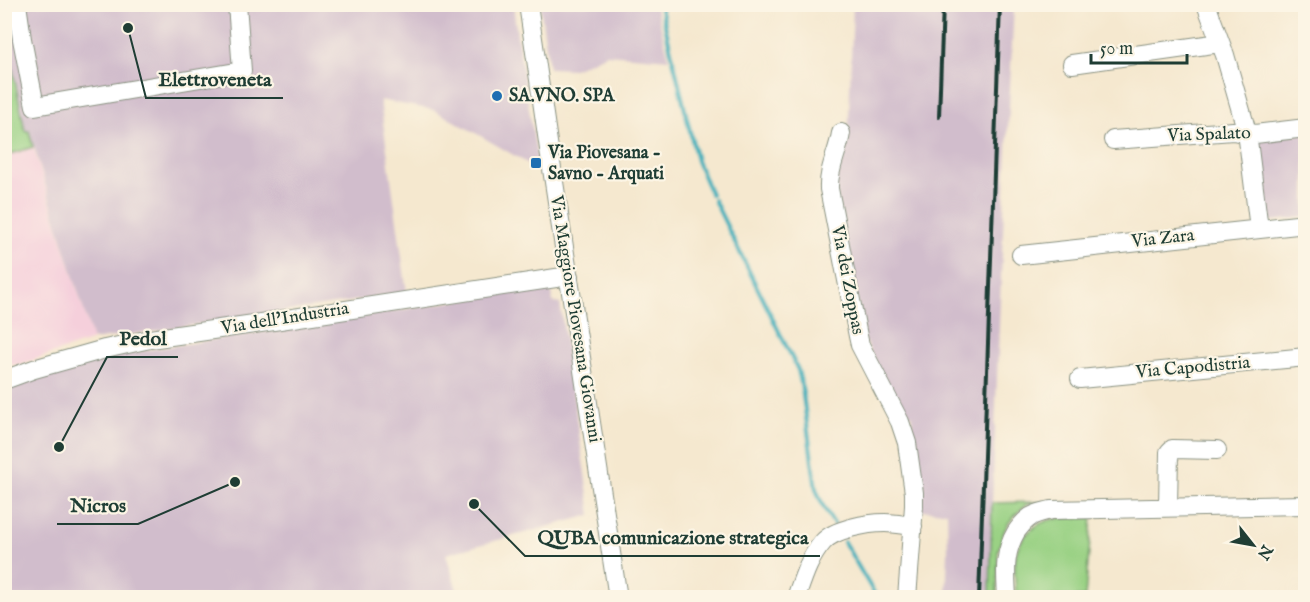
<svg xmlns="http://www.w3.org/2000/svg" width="1310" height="602" font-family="'IM FELL English',serif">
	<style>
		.built { fill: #f5cfdb }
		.industrial { fill: #d1bdcc }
		.green { fill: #9ad184; stroke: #5c875c; stroke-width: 1.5 }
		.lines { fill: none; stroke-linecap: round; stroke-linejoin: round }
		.stream { stroke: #41b0bc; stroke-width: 4 }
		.minor-casing { stroke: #8a9282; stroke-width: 20 }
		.minor { stroke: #fff; stroke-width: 18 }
		.rail { stroke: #1f3d34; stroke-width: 4 }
		.poi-dot { fill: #1f6fb2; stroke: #fcf5e5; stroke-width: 2 }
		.labels { text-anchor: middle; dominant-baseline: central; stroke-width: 4.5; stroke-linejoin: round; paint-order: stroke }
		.poi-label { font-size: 18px; font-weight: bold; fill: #1f3d34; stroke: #fcf5e5; text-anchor: start }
		.street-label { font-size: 18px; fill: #1f3d34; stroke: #fcf5e5 }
		.leader { fill: none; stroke: #1f3d34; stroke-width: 2 }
		.callout-dot { fill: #1f3d34; stroke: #fcf5e5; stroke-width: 2 }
		.callout-label { font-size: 20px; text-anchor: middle; font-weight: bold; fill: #1f3d34; stroke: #fcf5e5; stroke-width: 4.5; stroke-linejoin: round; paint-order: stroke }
	</style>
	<rect width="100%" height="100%" fill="#fcf5e5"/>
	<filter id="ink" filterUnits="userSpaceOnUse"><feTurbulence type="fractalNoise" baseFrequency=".0167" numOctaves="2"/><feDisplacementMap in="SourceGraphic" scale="12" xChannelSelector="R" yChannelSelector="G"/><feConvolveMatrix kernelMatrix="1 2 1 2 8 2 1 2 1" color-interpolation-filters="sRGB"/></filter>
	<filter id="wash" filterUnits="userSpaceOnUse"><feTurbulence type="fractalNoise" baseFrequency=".008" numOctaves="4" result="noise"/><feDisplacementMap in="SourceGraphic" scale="24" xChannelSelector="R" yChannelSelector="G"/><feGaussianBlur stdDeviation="1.35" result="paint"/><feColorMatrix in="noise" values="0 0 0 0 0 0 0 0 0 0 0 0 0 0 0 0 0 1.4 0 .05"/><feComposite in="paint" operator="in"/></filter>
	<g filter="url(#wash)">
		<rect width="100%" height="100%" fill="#f5e8cf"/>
		<!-- built -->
		<path class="built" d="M 33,147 L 93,340 L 21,364 L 14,365 L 10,363 L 4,358 L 4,156 Z"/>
		<!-- industrial -->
		<path class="industrial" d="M 5,5 L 513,5 L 518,43 L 539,170 L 479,135 L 434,110 L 380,100 L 407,293 L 93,340 L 29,131 L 25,132 L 10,56 L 5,49 Z
			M 540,5 L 655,5 L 669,59 L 607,54 L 574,69 L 549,68 Z
			M 853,5 L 1014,5 L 1002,253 L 992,503 L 990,597 L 946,597 L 948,553 L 947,512 L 920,510 L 912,437 L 912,415 L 902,415 L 864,339 L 834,185 L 848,142 Z
			M 1305,133 L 1305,217 L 1263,222 L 1254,139 Z
			M 551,286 L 553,302 L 560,304 L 591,515 L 446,554 L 459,597 L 5,597 L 4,390 L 89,361 L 111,356 Z"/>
		<!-- green -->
		<path class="green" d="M 5,53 L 10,56 L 25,131 L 29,131 L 33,147 L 5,156 Z
			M 1039,502 L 1026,505 L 1017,513 L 1007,525 L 1002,537 L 998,552 L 997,597 L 990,598 L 992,503 Z
			M 1092,518 L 1085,597 L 1016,597 C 1016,584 1013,568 1016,555 C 1019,537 1036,522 1054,519 C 1066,517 1080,518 1092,518 Z"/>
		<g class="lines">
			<!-- stream -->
			<path class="stream" d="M 660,4 L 697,161 L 711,194
				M 714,200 L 798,370 L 802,388 L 816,489 L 823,506 L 834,524
				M 844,542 L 877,598"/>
		</g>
	</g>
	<g filter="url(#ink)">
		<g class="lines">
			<defs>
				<path id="minor" d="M 17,4 L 22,39 L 35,106 L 242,71 L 237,4
					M 528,4 L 550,156 L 618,598
					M 1206,4 L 1225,55 L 1247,132 L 1259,229
					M 1072,64 L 1220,43
					M 841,133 C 838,153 828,168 829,189 L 858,336 L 860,345 L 900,422 L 907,443 L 914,493 L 914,506 L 907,598
					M 1113,140 L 1233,131 L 1255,134 L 1306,128
					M 1021,255 L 1306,224
					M 1080,379 L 1306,357
					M 4,380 L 34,369 L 105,349 L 150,339 L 254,324 L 569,276
					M 1168,507 L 1169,452 L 1172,449 L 1217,450
					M 796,598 C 803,578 809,558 823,542 C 834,529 868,523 885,523 C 894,523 904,525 913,526
					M 1007,598 C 1006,573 1003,554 1016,532 C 1020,527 1024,521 1029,518 C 1035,513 1044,512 1051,510 L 1306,505"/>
			</defs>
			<!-- minor casing -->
			<use href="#minor" class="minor-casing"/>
			<!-- minor -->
			<use href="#minor" class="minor"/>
			<!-- rail -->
			<path class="rail" d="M 939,117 L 943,4
				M 979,598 L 1000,4"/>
		</g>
	</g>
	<!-- markers -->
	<g class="poi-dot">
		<circle cx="497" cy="96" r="6"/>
		<rect x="530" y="157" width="12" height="12" rx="3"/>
	</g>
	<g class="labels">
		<!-- poi labels -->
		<g class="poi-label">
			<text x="509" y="96">SA.VNO. SPA</text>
			<text x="548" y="153">Via Piovesana -<tspan x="548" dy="21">Savno - Arquati</tspan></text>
		</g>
		<!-- street labels -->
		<g class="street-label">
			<text transform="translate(1209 135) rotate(-2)">Via Spalato</text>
			<text transform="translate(1163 239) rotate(-6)">Via Zara</text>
			<text transform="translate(847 280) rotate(79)">Via dei Zoppas</text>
			<text transform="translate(285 319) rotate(-9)">Via dell'Industria</text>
			<text transform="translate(575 319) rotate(81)">Via Maggiore Piovesana Giovanni</text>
			<text transform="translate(1193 368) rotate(-5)">Via Capodistria</text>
		</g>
	</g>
	<!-- callouts -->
	<path class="leader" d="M128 28L146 98H283M59 447L107 357H178M235 482L138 524H57M474 504L525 556H820"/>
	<g class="callout-dot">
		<circle cx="128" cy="28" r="6"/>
		<circle cx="59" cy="447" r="6"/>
		<circle cx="235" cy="482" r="6"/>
		<circle cx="474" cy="504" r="6"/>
	</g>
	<g class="callout-label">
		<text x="215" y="86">Elettroveneta</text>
		<text x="143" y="345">Pedol</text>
		<text x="98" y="512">Nicros</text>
		<text x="673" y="544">QUBA comunicazione strategica</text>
	</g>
	<!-- margin -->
	<rect width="1310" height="602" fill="none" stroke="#fcf5e5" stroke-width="24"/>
	<!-- north arrow -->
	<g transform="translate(1253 545) rotate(121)" stroke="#fcf5e5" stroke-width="4.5" paint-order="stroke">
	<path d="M0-4.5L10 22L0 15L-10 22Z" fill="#1f3d34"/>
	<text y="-9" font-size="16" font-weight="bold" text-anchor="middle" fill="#1f3d34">N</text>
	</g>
	<!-- scale -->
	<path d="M1091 54v9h96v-9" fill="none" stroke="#1f3d34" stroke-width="3"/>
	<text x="1100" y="54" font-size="18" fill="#1f3d34" stroke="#fcf5e5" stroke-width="4.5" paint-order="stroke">50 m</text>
</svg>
